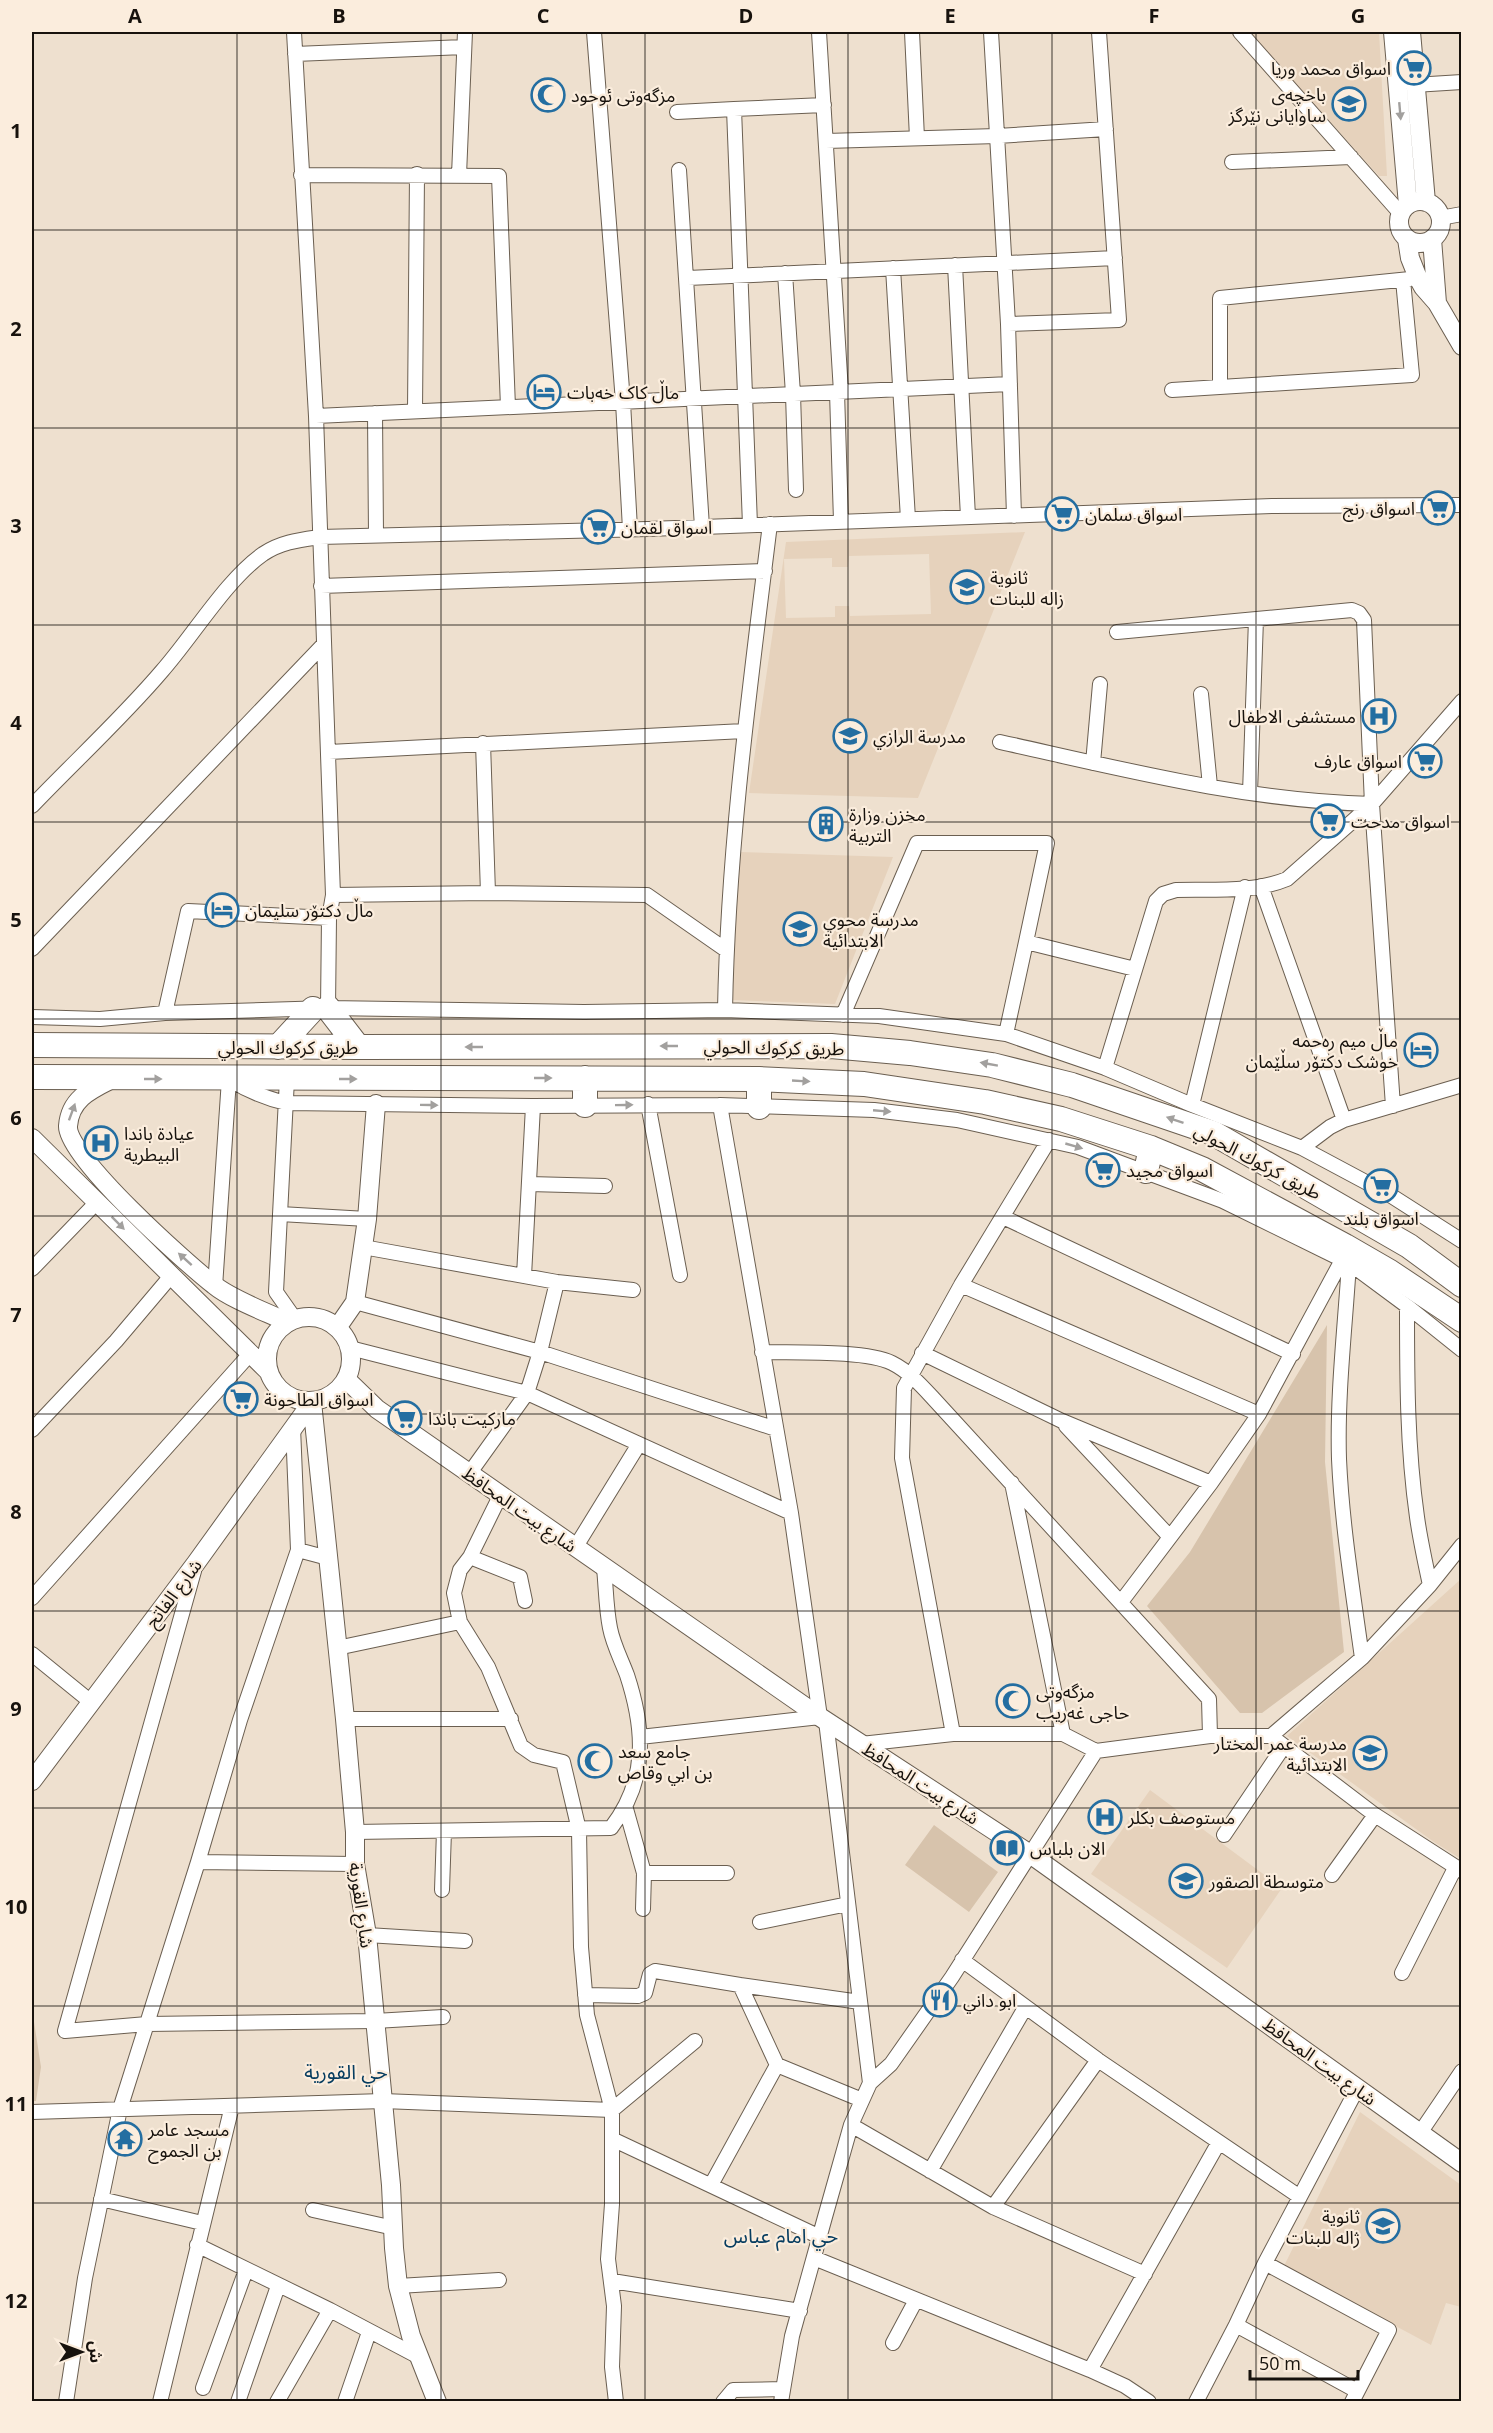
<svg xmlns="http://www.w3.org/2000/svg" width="1493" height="2433" font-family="'Open Sans','Noto Sans Arabic',sans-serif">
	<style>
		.built { fill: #e6d2bc; fill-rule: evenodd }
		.green { fill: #d7c3ac }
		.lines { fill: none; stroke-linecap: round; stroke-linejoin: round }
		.street-casing { stroke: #6b5f51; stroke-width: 16 }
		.secondary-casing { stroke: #6b5f51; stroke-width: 20 }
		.highway-casing { stroke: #6b5f51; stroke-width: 26 }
		.street { stroke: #fff; stroke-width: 14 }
		.secondary { stroke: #fff; stroke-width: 18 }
		.highway { stroke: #fff; stroke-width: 24 }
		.oneway { fill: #a2a09e }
		.grid { fill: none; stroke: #17120d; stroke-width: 1.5; stroke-opacity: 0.55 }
		.labels { text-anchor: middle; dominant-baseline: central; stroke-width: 4.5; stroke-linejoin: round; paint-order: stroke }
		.poi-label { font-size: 18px; fill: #17120d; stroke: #fbeddd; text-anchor: start }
		.street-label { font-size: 18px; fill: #17120d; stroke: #fbeddd }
		.neighbourhood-label { font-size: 20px; fill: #073d60; stroke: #fbeddd }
		.neatline { fill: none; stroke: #17120d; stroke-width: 2 }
		.grid-label { font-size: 20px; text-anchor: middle; font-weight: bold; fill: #17120d }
	</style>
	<rect width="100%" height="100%" fill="#eee0cf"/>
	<!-- built -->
	<path class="built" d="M 1249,32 L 1379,32 L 1387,176 L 1379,176 Z
		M 1025,532 L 918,798 L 749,793 L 786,542 ZM 929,554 L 931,614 L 850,616 L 849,606 L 835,606 L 835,617 L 786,618 L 784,559 L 832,558 L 832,567 L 848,567 L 849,556 Z
		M 740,852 L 893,857 L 835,1004 L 731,1000 Z
		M 1461,1579 L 1461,1859 L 1434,1842 L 1287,1736 Z
		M 1150,1790 L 1282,1888 L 1227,1968 L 1091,1874 Z
		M 1360,2112 L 1461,2185 L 1461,2307 L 1446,2303 L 1431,2345 L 1284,2266 Z"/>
	<!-- green -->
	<path class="green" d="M 1327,1325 L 1325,1462 L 1344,1652 L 1262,1713 L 1240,1713 L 1147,1606 L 1190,1552 Z
		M 934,1825 L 998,1872 L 969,1912 L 905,1865 Z
		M 32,2009 L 41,2067 L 36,2101 L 32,2101 Z"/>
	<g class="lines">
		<defs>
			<path id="street" d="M 294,32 L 316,416 L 333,895
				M 594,32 L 623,402 L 630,529
				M 819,32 L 841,392
				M 912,32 L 917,138
				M 991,32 L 1008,324
				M 1240,32 L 1401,214
				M 295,54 L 464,47
				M 1414,85 L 1462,82
				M 677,112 L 734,109
				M 826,141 L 997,136 L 1106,129
				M 1232,162 L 1351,157
				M 679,170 L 702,527
				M 301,175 L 499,176 L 508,407
				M 459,175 L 465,32
				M 1440,218 L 1462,214
				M 955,265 L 968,517
				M 893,268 L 908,519
				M 785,273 L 793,394 L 796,490
				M 688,278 L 1115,258
				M 1220,385 L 1220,298 L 1410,279
				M 1172,390 L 1412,375 L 1403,280
				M 837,392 L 841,521
				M 415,411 L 417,174
				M 375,413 L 376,535
				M 316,416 L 1010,384
				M 1014,516 L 1008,324 L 1119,320 L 1099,32
				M 770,524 C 750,686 728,847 725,1010 L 879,1016 L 1006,1034 L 1105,1068 L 1192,1105 L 1302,1148 L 1390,1195 L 1462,1241
				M 750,525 L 734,109 L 824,105
				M 321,586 L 765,571
				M 1117,632 L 1352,610 L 1359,613 L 1364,620 L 1372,804 L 1393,1106
				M 1201,694 L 1210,786
				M 1000,742 C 1122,769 1246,801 1372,804
				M 483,743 L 488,893
				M 329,752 L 744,731
				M 1093,763 L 1100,684
				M 1250,793 L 1256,619
				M 32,806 C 74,762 123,717 162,671 C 193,636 226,580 263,554 C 281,542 299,540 320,537 L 648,529 L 1272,506 L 1462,505
				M 1261,886 L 1344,1120
				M 32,949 L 323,645
				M 328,1008 L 329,918 L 333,895 L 488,893 L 647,895 L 726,950
				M 165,1013 L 188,911 L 329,918
				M 843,1015 L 917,843 L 1047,843 L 1026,942 L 1135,969
				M 32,1017 L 100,1019 L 165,1013 L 328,1008 L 584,1012 L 725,1010
				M 1006,1034 L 1026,942
				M 1105,1068 L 1156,901 L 1163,894 L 1176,890 C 1211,889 1254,893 1287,879 L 1372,804 L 1462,701
				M 287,1079 L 276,1292 L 295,1319
				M 648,1104 L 680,1275
				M 1192,1105 L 1245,887
				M 1302,1148 L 1330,1127 L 1344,1120 L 1462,1085
				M 529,1184 L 605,1186
				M 280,1214 L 367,1219
				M 1003,1217 L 1293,1354
				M 363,1247 L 557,1282 L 633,1290
				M 1349,1263 C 1345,1328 1337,1394 1339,1459 C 1342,1526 1353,1592 1362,1658
				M 32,1269 L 97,1202
				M 524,1276 L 533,1106
				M 961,1285 L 1259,1414
				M 215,1287 L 229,1079 C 248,1091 264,1098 286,1103 L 533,1106 L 720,1105 L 874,1110 L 957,1120 L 1078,1147 L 1223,1201 L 1349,1263 L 1407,1306 L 1462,1350
				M 355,1302 L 540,1352 L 776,1429
				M 1407,1306 C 1407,1376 1407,1447 1417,1517 C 1420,1539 1425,1562 1430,1585
				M 350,1348 L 527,1393 L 791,1513
				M 762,1352 C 795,1353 865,1350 892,1363 C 908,1371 920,1384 932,1397 L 1209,1699 L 1210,1736
				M 922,1353 L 1062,1421 L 1211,1483
				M 1066,1426 L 1169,1536
				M 32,1430 L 116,1341 L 171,1276
				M 469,1474 L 527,1393 L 540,1352 L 557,1282
				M 1012,1483 L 1063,1734
				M 500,1496 L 470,1557 L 460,1570 L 454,1593 L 460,1622 L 488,1667 L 521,1746 L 534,1755 L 563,1762 L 579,1830 L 581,1947 L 587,2015 L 612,2110 L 612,2204 L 608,2259 L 614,2306 L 612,2367 L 616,2402
				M 575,1548 L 639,1444
				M 298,1550 L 328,1558
				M 470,1557 L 520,1577 L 525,1601
				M 194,1571 L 65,2031 L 147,2024 L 375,2021 L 443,2017
				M 32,1598 L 250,1354
				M 1121,1602 L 1211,1483 L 1259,1414 L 1342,1260
				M 337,1648 L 460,1622
				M 32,1654 L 91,1702
				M 345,1719 L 511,1719
				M 826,1721 L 870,2083
				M 953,1734 L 902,1458 L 904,1388 L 961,1285 L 1049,1140
				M 1271,1736 L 1362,1658 L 1430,1585 L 1462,1545
				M 640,1737 L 820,1717 L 791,1513 L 720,1105
				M 861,1744 L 953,1734 L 1063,1734 L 1096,1751 L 1210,1736 L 1271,1736 L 1375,1815 L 1462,1871
				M 626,1809 L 644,1873 L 643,1909
				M 355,1832 L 611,1828 C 648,1780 645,1730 627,1675 C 621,1659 613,1644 610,1628 C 606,1608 606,1587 604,1568
				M 1224,1835 L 1284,1746
				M 198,1862 L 355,1864
				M 644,1873 L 727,1873
				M 1332,1875 L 1375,1815
				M 442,1890 L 444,1831
				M 760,1922 L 848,1904
				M 367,1935 L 465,1941
				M 962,1960 L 1098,2060 L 1300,2197
				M 1402,1973 L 1455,1868
				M 585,1995 L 638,1996 L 645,1993 L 650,1974 L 655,1971 L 740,1985
				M 860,2002 L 740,1985 L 777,2065 L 862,2100
				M 32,2112 L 383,2101 L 612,2110 L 695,2041
				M 851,2125 L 993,2207 L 1145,2274
				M 1420,2133 L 1462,2071
				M 612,2139 L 820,2237
				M 930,2171 L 1025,2008
				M 711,2185 L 777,2065
				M 101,2199 L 202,2223
				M 993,2207 L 1098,2060
				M 313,2210 L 394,2228
				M 197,2245 L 330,2310 L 419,2357
				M 814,2258 L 1090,2370 L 1125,2386 L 1149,2402
				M 1265,2263 L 1389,2330 L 1352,2402
				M 612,2281 L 800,2311
				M 398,2286 L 499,2280
				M 1236,2325 L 1357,2391
				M 893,2343 L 916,2300
				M 1090,2370 L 1219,2142
				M 203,2388 L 246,2270
				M 66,2402 L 85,2278 L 120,2109 L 198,1862 L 240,1720 L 298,1550 L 293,1427
				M 160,2402 L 232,2106
				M 238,2402 L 278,2286
				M 277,2402 L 330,2310
				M 345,2402 L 369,2332
				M 723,2402 L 733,2390 L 783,2389
				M 781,2402 L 792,2336 L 825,2217 L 851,2125 L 870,2083 L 891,2064 L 952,1977 L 1096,1751
				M 1196,2402 L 1236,2325 L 1265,2263 L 1358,2087"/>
			<path id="secondary" d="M 1393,32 L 1408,205
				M 1411,32 L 1426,202
				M1399 222a21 21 0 1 1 42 0a21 21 0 1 1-42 0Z
				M 1407,239 L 1410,258 L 1418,278 L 1423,287 L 1437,303 L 1462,346
				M 1432,239 L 1437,303
				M 112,1079 C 90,1090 70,1099 68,1126 C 66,1156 187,1264 214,1285 C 231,1299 266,1312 287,1322
				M 32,1138 L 268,1371
				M267 1359a42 42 0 1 1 84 0a42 42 0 1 1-84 0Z
				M 337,1328 L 355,1302 L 367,1219 L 376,1104
				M 346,1379 L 377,1409 L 820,1717 L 1030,1854 L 1462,2163
				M 312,1402 L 345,1719 L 355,1832 L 355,1864 L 367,1935 L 391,2185 L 394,2248 L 398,2286 L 411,2336 L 437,2402
				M 32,1781 L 196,1563 L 312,1402"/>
			<path id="highway" d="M 328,1008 L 358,1047
				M 32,1045 L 358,1047 L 831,1046 L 910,1053 L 992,1065 L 1072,1085 L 1213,1133 L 1409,1246 L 1462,1285
				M 278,1047 L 313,1009
				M 32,1077 L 759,1079 L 864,1084 L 985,1102 L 1061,1119 L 1151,1148 L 1202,1169 L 1345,1246 L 1390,1272 L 1462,1320
				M 585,1078 L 585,1105
				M 759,1079 L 759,1107
				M 1146,1171 L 1151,1148"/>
		</defs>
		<!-- street casing -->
		<use href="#street" class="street-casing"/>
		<!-- secondary casing -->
		<use href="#secondary" class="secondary-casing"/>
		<!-- highway casing -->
		<use href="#highway" class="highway-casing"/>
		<!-- street -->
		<use href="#street" class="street"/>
		<!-- secondary -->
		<use href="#secondary" class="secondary"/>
		<!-- highway -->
		<use href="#highway" class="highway"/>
	</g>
	<!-- one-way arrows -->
	<defs><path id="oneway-solid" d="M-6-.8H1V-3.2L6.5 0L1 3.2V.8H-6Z" transform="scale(1.5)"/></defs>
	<g class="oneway">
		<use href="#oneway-solid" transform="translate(1400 111) rotate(85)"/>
		<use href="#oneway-solid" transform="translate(669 1046) rotate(180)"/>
		<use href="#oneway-solid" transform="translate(474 1047) rotate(180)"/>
		<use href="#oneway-solid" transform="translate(989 1064) rotate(-170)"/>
		<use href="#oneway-solid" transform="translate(543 1078)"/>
		<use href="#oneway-solid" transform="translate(153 1079)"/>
		<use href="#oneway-solid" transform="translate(348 1079)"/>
		<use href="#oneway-solid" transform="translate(801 1081) rotate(3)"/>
		<use href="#oneway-solid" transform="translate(429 1105) rotate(1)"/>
		<use href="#oneway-solid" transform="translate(624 1105) rotate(-1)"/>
		<use href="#oneway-solid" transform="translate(882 1111) rotate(5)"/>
		<use href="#oneway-solid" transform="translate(72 1112) rotate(-70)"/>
		<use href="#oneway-solid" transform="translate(1175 1120) rotate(-161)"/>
		<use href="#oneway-solid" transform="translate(1074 1146) rotate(16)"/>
		<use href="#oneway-solid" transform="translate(118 1223) rotate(45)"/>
		<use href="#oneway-solid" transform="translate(185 1259) rotate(-138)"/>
	</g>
	<!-- grid -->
	<path class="grid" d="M 237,32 L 237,2402M 441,32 L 441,2402M 645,32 L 645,2402M 848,32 L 848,2402M 1052,32 L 1052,2402M 1256,32 L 1256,2402M 32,230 L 1462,230M 32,428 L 1462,428M 32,625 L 1462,625M 32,822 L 1462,822M 32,1019 L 1462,1019M 32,1216 L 1462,1216M 32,1414 L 1462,1414M 32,1611 L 1462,1611M 32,1808 L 1462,1808M 32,2006 L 1462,2006M 32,2203 L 1462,2203"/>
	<!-- icons -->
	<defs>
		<symbol id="supermarket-ring" viewBox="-11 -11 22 22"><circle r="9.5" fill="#fbeddd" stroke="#246ea1" stroke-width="1.5"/><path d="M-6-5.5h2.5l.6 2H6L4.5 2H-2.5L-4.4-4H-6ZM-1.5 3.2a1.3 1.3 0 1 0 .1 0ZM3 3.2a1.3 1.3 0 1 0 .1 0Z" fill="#246ea1"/></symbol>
		<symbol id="mosque-ring" viewBox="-11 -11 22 22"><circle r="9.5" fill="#fbeddd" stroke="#246ea1" stroke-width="1.5"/><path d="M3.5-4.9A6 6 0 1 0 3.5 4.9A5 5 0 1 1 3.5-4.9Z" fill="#246ea1"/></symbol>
		<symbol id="school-ring" viewBox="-11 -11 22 22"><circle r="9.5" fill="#fbeddd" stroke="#246ea1" stroke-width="1.5"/><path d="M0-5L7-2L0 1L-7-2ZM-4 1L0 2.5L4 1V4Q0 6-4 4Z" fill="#246ea1"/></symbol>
		<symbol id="hotel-ring" viewBox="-11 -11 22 22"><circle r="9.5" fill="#fbeddd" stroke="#246ea1" stroke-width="1.5"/><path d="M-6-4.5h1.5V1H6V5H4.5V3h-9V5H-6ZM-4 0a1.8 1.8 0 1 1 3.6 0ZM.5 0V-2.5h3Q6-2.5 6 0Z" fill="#246ea1"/></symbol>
		<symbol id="hospital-ring" viewBox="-11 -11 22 22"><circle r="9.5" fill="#fbeddd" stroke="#246ea1" stroke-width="1.5"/><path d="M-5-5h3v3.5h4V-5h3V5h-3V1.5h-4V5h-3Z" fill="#246ea1"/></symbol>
		<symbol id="building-ring" viewBox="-11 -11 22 22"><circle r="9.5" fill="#fbeddd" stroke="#246ea1" stroke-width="1.5"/><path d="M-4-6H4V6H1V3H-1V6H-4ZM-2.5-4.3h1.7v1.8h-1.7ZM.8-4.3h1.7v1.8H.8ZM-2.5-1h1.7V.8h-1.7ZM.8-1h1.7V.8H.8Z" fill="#246ea1"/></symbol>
		<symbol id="library-ring" viewBox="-11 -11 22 22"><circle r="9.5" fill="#fbeddd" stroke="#246ea1" stroke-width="1.5"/><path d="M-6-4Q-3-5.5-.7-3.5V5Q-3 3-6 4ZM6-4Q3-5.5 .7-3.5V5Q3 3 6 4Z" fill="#246ea1"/></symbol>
		<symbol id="restaurant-ring" viewBox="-11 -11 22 22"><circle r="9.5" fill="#fbeddd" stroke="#246ea1" stroke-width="1.5"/><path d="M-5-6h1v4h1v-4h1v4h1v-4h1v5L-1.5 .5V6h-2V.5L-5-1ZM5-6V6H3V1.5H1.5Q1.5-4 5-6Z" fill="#246ea1"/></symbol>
		<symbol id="temple-ring" viewBox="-11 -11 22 22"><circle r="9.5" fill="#fbeddd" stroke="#246ea1" stroke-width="1.5"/><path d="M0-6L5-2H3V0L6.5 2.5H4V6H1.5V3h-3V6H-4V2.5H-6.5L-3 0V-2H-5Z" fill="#246ea1"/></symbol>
	</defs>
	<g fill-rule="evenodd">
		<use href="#supermarket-ring" x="1395" y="49" width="38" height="38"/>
		<use href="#mosque-ring" x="529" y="76" width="38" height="38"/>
		<use href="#school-ring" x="1330" y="85" width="38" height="38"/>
		<use href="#hotel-ring" x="525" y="373" width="38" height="38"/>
		<use href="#supermarket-ring" x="1419" y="489" width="38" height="38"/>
		<use href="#supermarket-ring" x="1043" y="495" width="38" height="38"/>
		<use href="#supermarket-ring" x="579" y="508" width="38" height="38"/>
		<use href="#school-ring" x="948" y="568" width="38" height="38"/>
		<use href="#hospital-ring" x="1360" y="697" width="38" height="38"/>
		<use href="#school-ring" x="831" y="717" width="38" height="38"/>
		<use href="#supermarket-ring" x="1406" y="742" width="38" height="38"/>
		<use href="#supermarket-ring" x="1309" y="802" width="38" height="38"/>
		<use href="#building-ring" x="807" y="805" width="38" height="38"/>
		<use href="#hotel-ring" x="203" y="891" width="38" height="38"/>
		<use href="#school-ring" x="781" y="910" width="38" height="38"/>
		<use href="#hotel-ring" x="1402" y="1031" width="38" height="38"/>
		<use href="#hospital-ring" x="82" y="1124" width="38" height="38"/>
		<use href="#supermarket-ring" x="1084" y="1151" width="38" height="38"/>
		<use href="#supermarket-ring" x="1362" y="1167" width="38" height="38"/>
		<use href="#supermarket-ring" x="222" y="1380" width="38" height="38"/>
		<use href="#supermarket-ring" x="386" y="1399" width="38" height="38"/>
		<use href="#mosque-ring" x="994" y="1682" width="38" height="38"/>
		<use href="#school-ring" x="1351" y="1734" width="38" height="38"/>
		<use href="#mosque-ring" x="576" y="1742" width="38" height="38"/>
		<use href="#hospital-ring" x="1086" y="1798" width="38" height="38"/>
		<use href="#library-ring" x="988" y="1829" width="38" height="38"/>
		<use href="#school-ring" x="1167" y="1862" width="38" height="38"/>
		<use href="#restaurant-ring" x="921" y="1981" width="38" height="38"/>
		<use href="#temple-ring" x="106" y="2120" width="38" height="38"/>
		<use href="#school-ring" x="1364" y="2207" width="38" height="38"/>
	</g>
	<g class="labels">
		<!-- poi labels -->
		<g class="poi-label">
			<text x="1391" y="68" text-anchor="end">اسواق محمد وريا</text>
			<text x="1326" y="94" text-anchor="end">باخچەی<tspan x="1326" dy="21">ساوایانی نێرگز</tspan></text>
			<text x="571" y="95">مزگەوتی ئوحود</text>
			<text x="567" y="392">ماڵ کاک خەبات</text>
			<text x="1415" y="508" text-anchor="end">اسواق رنج</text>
			<text x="1085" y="514">اسواق سلمان</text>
			<text x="621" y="527">اسواق لقمان</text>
			<text x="990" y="577">ثانوية<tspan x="990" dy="21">زاله للبنات</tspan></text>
			<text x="1356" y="716" text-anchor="end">مستشفى الاطفال</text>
			<text x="873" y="736">مدرسة الرازي</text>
			<text x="1402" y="761" text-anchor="end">اسواق عارف</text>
			<text x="849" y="814">مخزن وزارة<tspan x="849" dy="21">التربية</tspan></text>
			<text x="1351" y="821">اسواق مدحت</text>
			<text x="245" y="910">ماڵ دکتۆر سلیمان</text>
			<text x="823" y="919">مدرسة محوي<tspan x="823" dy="21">الابتدائية</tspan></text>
			<text x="1398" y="1040" text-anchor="end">ماڵ میم رەحمە<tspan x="1398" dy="21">خوشک دکتۆر سڵێمان</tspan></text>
			<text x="124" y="1133">عيادة باندا<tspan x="124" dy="21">البيطرية</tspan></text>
			<text x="1126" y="1170">اسواق مجيد</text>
			<text x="1381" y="1218" text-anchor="middle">اسواق بلند</text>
			<text x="264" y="1399">اسواق الطاحونة</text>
			<text x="428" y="1418">ماركيت باندا</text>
			<text x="1036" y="1691">مزگەوتی<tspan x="1036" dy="21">حاجی غەریب</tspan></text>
			<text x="1347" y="1743" text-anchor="end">مدرسة عمر المختار<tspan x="1347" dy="21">الابتدائية</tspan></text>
			<text x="618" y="1751">جامع سعد<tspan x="618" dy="21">بن ابي وقاص</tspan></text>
			<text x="1128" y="1817">مستوصف بكلر</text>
			<text x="1030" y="1848">الان بلباس</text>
			<text x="1209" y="1881">متوسطة الصقور</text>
			<text x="963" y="2000">ابو داني</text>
			<text x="148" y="2129">مسجد عامر<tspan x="148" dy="21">بن الجموح</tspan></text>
			<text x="1360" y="2216" text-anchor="end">ثانوية<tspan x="1360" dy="21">ژاله للبنات</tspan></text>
		</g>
		<!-- street labels -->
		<g class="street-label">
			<text x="288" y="1047">طريق كركوك الحولي</text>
			<text transform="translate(774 1047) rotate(1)">طريق كركوك الحولي</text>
			<text transform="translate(1258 1161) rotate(28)">طريق كركوك الحولي</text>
			<text transform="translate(520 1509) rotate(35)">شارع بيت المحافظ</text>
			<text transform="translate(173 1593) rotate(-53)">شارع الفاتح</text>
			<text transform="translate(921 1783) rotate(33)">شارع بيت المحافظ</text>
			<text transform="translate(362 1905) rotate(82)">شارع القورية</text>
			<text transform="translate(1320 2061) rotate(36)">شارع بيت المحافظ</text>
		</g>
		<!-- neighbourhood labels -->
		<g class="neighbourhood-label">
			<text x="346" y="2071">حي القورية</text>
			<text x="781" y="2235">حي امام عباس</text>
		</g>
	</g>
	<!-- border -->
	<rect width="1493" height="2433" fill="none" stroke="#fbeddd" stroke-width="66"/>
	<!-- north arrow -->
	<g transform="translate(81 2352) rotate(90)" stroke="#fbeddd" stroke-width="4.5" paint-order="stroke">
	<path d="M0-4.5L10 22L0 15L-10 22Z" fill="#17120d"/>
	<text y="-9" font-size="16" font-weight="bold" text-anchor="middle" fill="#17120d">ش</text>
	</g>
	<!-- scale -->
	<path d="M1250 2370v9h108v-9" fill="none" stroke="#17120d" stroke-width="3"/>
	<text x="1259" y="2370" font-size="18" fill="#17120d" stroke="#fbeddd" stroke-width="4.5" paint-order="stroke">50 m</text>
	<rect x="33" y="33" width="1427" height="2367" class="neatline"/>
	<g class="grid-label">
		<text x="135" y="23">A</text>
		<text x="339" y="23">B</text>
		<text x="543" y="23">C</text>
		<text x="746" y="23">D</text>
		<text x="950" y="23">E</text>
		<text x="1154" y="23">F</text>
		<text x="1358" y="23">G</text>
		<text x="16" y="138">1</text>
		<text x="16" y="336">2</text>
		<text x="16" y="533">3</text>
		<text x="16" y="730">4</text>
		<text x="16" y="927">5</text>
		<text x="16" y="1125">6</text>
		<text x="16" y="1322">7</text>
		<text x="16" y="1519">8</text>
		<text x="16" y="1716">9</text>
		<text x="16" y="1914">10</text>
		<text x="16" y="2111">11</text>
		<text x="16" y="2308">12</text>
	</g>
</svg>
